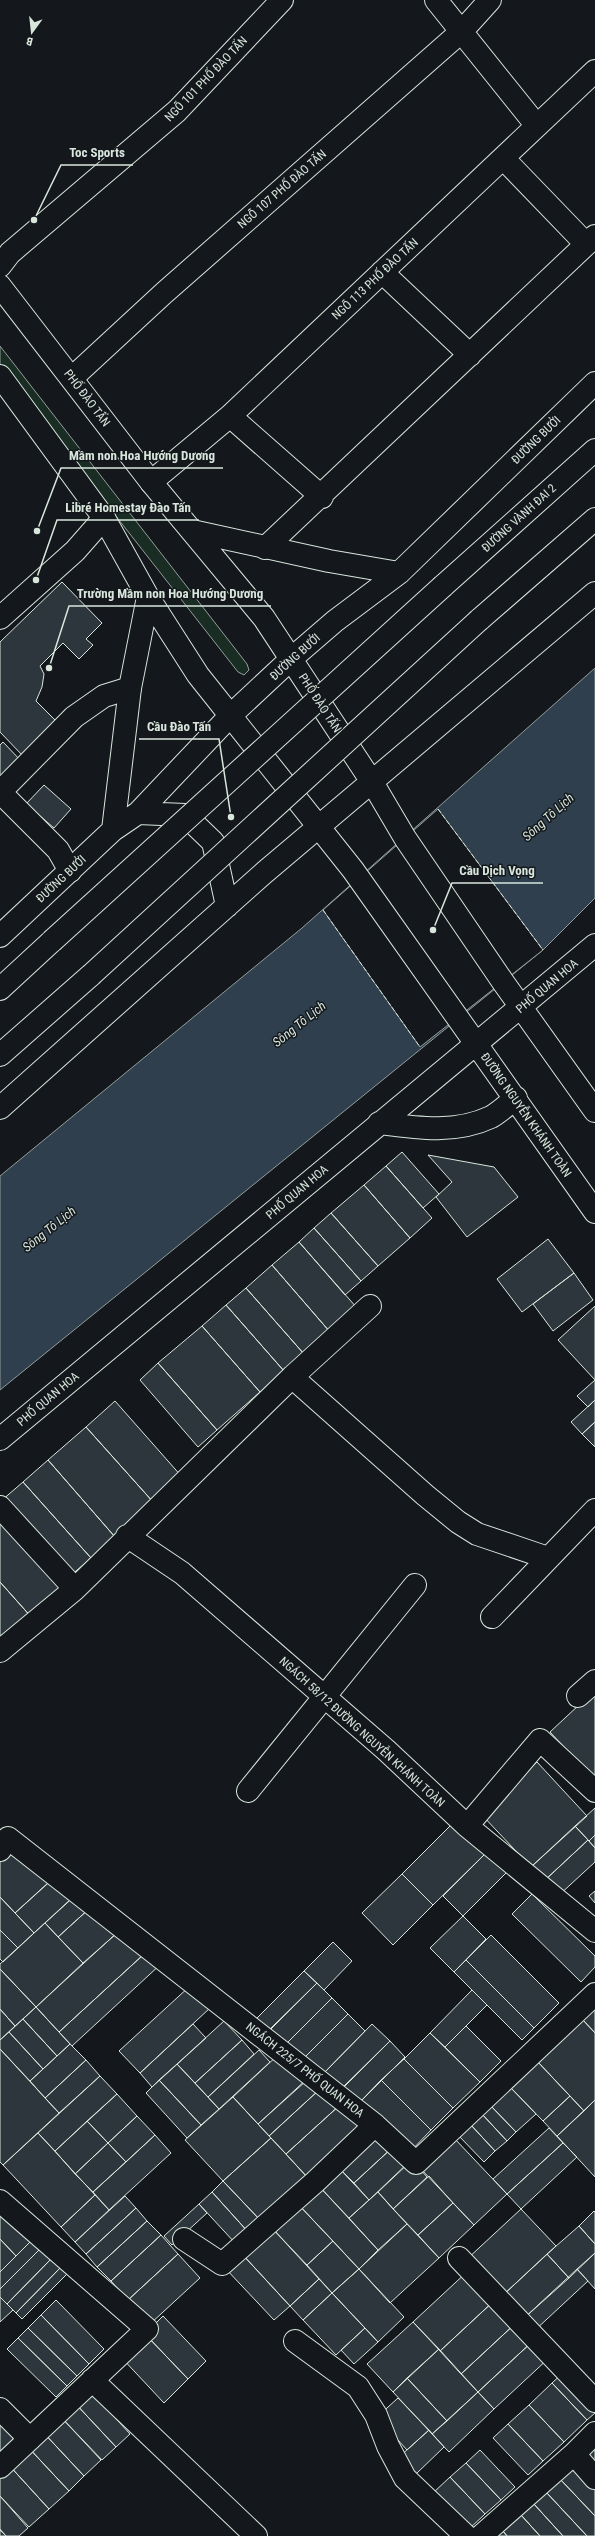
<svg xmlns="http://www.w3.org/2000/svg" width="595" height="2536" font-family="'Roboto Condensed',sans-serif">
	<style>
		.green { fill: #1a2d24; stroke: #939e99 }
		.water { fill: #2f3f4d; stroke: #939e99 }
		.pier { fill: #14181c; stroke: #939e99 }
		.building { fill: #2c363c; stroke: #d8e6dc }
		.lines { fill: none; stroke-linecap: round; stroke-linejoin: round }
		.minor-casing { stroke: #d8e6dc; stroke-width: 24 }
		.major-casing { stroke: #d8e6dc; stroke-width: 24 }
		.highway-casing { stroke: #d8e6dc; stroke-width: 24 }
		.minor { stroke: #14181c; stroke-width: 22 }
		.major { stroke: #14181c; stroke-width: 22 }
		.highway { stroke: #14181c; stroke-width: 22 }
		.highway-bridge-casing { stroke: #d8e6dc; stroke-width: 24; stroke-linecap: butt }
		.highway-bridge { stroke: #14181c; stroke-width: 22 }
		.fence { stroke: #d8e6dc; stroke-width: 1; stroke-dasharray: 5 2; stroke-linecap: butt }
		.labels { text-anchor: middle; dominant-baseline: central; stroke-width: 3; stroke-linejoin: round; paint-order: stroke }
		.street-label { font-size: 12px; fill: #d8e6dc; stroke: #14181c }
		.water-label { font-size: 13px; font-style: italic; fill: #d8e6dc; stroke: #14181c }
		.leader { fill: none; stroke: #d8e6dc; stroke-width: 1.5 }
		.callout-dot { fill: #d8e6dc; stroke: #14181c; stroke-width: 1.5 }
		.callout-label { font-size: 13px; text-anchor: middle; font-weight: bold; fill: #d8e6dc; stroke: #14181c; stroke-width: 3; stroke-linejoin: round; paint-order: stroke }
	</style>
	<rect width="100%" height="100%" fill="#14181c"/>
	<!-- green -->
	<path class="green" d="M 0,346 L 247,664 L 249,670 L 244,675 L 238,672 L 0,368 Z"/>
	<!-- water -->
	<path class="water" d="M 595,668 L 595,898 L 543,950 L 0,1390 L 0,1176 L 302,928 Z"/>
	<!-- pier -->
	<path class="pier" d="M 438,809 L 543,950 L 420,1047 L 323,910 Z"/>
	<!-- building -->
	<path class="building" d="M 62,582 L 102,623 L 86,639 L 93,645 L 79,659 L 63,643 L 40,666 L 44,674 L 42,687 L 36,701 L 59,724 L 24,757 L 0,732 L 0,642 Z
		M 3,742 L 22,762 L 0,781 L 0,745 Z
		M 44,785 L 71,809 L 54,828 L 26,804 Z
		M 402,1152 L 439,1194 L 423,1208 L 386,1166 Z
		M 428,1155 L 494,1167 L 518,1197 L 467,1237 L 436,1197 L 452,1182 Z
		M 386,1166 L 432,1218 L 410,1238 L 364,1185 Z
		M 364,1185 L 410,1238 L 378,1266 L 331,1213 Z
		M 331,1213 L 378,1266 L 361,1281 L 314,1228 Z
		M 314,1228 L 361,1281 L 345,1295 L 299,1242 Z
		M 548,1239 L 574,1273 L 522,1312 L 497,1279 Z
		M 299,1242 L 357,1308 L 330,1332 L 272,1265 Z
		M 272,1265 L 330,1332 L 304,1354 L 246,1288 Z
		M 574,1273 L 593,1300 L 553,1331 L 533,1304 Z
		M 246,1288 L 304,1354 L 284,1371 L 226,1305 Z
		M 226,1305 L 284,1371 L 260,1392 L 202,1326 Z
		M 595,1306 L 595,1380 L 558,1340 Z
		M 202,1326 L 260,1392 L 217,1430 L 158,1363 Z
		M 158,1363 L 217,1430 L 198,1447 L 140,1380 Z
		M 595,1380 L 595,1400 L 588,1407 L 577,1396 Z
		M 595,1400 L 595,1422 L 582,1434 L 571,1422 Z
		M 115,1401 L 183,1478 L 154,1503 L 86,1427 Z
		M 595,1422 L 595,1447 L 582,1434 Z
		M 86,1427 L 154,1503 L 115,1537 L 48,1460 Z
		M 48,1460 L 115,1537 L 91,1558 L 23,1482 Z
		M 23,1482 L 91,1558 L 69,1577 L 1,1501 Z
		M 0,1511 L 68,1589 L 33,1619 L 0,1582 Z
		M 0,1582 L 33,1619 L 0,1648 Z
		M 595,1690 L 595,1780 L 550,1732 Z
		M 537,1762 L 587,1816 L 531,1867 L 481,1814 Z
		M 595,1808 L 595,1835 L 589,1841 L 575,1826 Z
		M 457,1819 L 489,1850 L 433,1905 L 402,1874 Z
		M 575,1826 L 588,1840 L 544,1881 L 531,1867 Z
		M 595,1835 L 595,1848 L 589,1841 Z
		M 588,1840 L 595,1848 L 595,1862 L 558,1896 L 544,1881 Z
		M 15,1844 L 50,1881 L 15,1913 L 0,1897 L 0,1858 Z
		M 489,1850 L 509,1870 L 463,1916 L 443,1896 Z
		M 402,1874 L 433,1905 L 393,1945 L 362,1913 Z
		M 55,1877 L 73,1897 L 34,1933 L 15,1913 Z
		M 595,1891 L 595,1903 L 589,1896 Z
		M 77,1894 L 90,1908 L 58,1937 L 45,1923 Z
		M 532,1894 L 595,1956 L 595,1967 L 581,1982 L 512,1914 Z
		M 0,1897 L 34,1933 L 18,1948 L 0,1930 Z
		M 91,1907 L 116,1934 L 83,1963 L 58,1937 Z
		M 463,1916 L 486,1939 L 454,1972 L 430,1948 Z
		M 45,1923 L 83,1963 L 36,2007 L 0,1969 L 0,1964 Z
		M 0,1930 L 18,1948 L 3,1962 L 0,1959 Z
		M 120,1930 L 143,1955 L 59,2032 L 36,2007 Z
		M 491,1935 L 559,2003 L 534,2028 L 466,1960 Z
		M 333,1942 L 352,1961 L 324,1990 L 304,1971 Z
		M 143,1955 L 162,1963 L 72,2046 L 59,2032 Z
		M 466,1960 L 534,2028 L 522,2040 L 454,1972 Z
		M 0,1969 L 36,2007 L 15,2026 L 0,2009 Z
		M 304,1971 L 317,1983 L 268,2032 L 255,2020 Z
		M 317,1983 L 332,1998 L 285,2045 L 270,2029 Z
		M 190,1986 L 210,2008 L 140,2073 L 119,2051 Z
		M 472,1990 L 487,2005 L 445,2047 L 430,2033 Z
		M 332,1998 L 348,2014 L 301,2061 L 285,2045 Z
		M 36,2007 L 70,2044 L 57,2056 L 23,2019 Z
		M 595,2008 L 595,2033 L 583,2020 Z
		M 0,2009 L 15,2026 L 0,2040 Z
		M 348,2014 L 365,2031 L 324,2073 L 304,2058 Z
		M 23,2019 L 57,2056 L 43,2069 L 9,2032 Z
		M 583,2020 L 595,2033 L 595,2100 L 584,2111 L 537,2061 Z
		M 224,2021 L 242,2040 L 195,2083 L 177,2064 Z
		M 193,2024 L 206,2038 L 152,2087 L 140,2073 Z
		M 372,2024 L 390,2041 L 341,2090 L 324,2073 Z
		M 466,2026 L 501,2061 L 480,2082 L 445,2047 Z
		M 9,2032 L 43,2069 L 30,2081 L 0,2049 L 0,2040 Z
		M 430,2033 L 480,2082 L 453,2108 L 404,2059 Z
		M 242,2040 L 254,2054 L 208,2097 L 195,2083 Z
		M 390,2041 L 405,2057 L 358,2104 L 342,2088 Z
		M 70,2044 L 86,2060 L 45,2098 L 30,2081 Z
		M 0,2049 L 59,2113 L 3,2165 L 0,2162 Z
		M 259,2050 L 270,2062 L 219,2109 L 208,2097 Z
		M 280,2053 L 306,2081 L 258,2124 L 233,2097 Z
		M 404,2059 L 453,2108 L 431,2130 L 381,2080 Z
		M 86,2060 L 100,2076 L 59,2113 L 45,2098 Z
		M 537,2061 L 570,2096 L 543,2121 L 510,2087 Z
		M 177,2064 L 219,2109 L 201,2125 L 159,2080 Z
		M 100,2076 L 117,2094 L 55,2151 L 38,2133 Z
		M 309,2077 L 320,2089 L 269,2136 L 258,2124 Z
		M 159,2080 L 201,2125 L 187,2138 L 146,2093 Z
		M 381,2080 L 431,2130 L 408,2154 L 358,2104 Z
		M 510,2087 L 536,2114 L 516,2132 L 490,2105 Z
		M 320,2089 L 341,2104 L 286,2154 L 269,2136 Z
		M 117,2094 L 137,2116 L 108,2143 L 87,2121 Z
		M 570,2096 L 584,2111 L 557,2136 L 543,2121 Z
		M 233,2097 L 271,2138 L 223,2181 L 185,2140 Z
		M 595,2100 L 595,2177 L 557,2136 Z
		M 341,2104 L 364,2127 L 308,2178 L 286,2154 Z
		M 490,2105 L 516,2132 L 507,2141 L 481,2113 Z
		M 481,2113 L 507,2141 L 495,2151 L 470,2124 Z
		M 137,2116 L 155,2135 L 126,2162 L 108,2143 Z
		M 87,2121 L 108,2143 L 75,2174 L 55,2151 Z
		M 470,2124 L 495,2151 L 484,2162 L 458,2135 Z
		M 549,2128 L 563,2143 L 507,2194 L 493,2179 Z
		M 376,2130 L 392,2148 L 354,2183 L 337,2166 Z
		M 38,2133 L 95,2195 L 61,2227 L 3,2165 Z
		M 155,2135 L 171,2153 L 109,2210 L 93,2192 Z
		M 271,2138 L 308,2178 L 261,2221 L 223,2181 Z
		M 454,2138 L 507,2194 L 474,2225 L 421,2169 Z
		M 108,2143 L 126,2162 L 93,2192 L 75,2174 Z
		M 563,2143 L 577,2157 L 521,2209 L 507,2194 Z
		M 394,2146 L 409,2162 L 369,2200 L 354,2183 Z
		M 412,2160 L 427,2177 L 393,2209 L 378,2192 Z
		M 337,2166 L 369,2200 L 349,2218 L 317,2184 Z
		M 429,2176 L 453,2203 L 418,2235 L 393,2209 Z
		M 223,2181 L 261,2221 L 249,2233 L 212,2192 Z
		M 317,2184 L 378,2250 L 359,2269 L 297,2203 Z
		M 212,2192 L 249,2233 L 236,2244 L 199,2204 Z
		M 378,2192 L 407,2224 L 378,2250 L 349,2218 Z
		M 95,2195 L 109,2210 L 75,2242 L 61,2227 Z
		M 125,2196 L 136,2208 L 86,2254 L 75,2242 Z
		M 297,2203 L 333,2241 L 307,2265 L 271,2227 Z
		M 453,2203 L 474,2225 L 439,2258 L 418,2235 Z
		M 199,2204 L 207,2213 L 172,2245 L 164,2236 Z
		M 0,2206 L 33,2239 L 16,2256 L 0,2239 Z
		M 136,2208 L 147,2221 L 97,2267 L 86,2254 Z
		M 521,2209 L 556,2246 L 501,2297 L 466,2260 Z
		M 594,2211 L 595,2212 L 595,2244 L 579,2226 Z
		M 147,2221 L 161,2235 L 111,2281 L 97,2267 Z
		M 407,2224 L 439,2258 L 390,2303 L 359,2269 Z
		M 579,2226 L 595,2244 L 595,2253 L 569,2278 L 547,2254 Z
		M 271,2227 L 319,2279 L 290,2306 L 242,2254 Z
		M 161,2235 L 178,2254 L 128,2300 L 111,2281 Z
		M 0,2239 L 16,2256 L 0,2272 Z
		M 33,2239 L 42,2247 L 0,2289 L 0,2272 Z
		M 333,2241 L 359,2269 L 332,2293 L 307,2265 Z
		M 42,2247 L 52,2258 L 7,2304 L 0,2297 L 0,2289 Z
		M 595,2253 L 595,2289 L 577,2269 Z
		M 178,2254 L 200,2278 L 150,2324 L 128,2300 Z
		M 242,2254 L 290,2306 L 274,2320 L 225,2268 Z
		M 547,2254 L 569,2278 L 522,2320 L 501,2297 Z
		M 52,2258 L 61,2267 L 16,2313 L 7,2304 Z
		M 61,2267 L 68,2273 L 22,2319 L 16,2313 Z
		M 359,2269 L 404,2317 L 378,2342 L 332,2293 Z
		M 577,2269 L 588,2281 L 533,2332 L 522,2320 Z
		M 469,2270 L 496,2299 L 440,2351 L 413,2322 Z
		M 319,2279 L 332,2293 L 303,2320 L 290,2306 Z
		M 332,2293 L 365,2328 L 336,2355 L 303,2320 Z
		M 0,2297 L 13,2310 L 0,2322 Z
		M 496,2299 L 517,2322 L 461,2374 L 440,2351 Z
		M 56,2300 L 104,2349 L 89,2364 L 41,2315 Z
		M 41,2315 L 89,2364 L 77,2376 L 28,2328 Z
		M 163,2316 L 206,2361 L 188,2379 L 145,2334 Z
		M 413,2322 L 439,2349 L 393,2392 L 367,2364 Z
		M 517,2322 L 534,2340 L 478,2392 L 461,2374 Z
		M 28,2328 L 77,2376 L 67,2386 L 18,2338 Z
		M 365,2328 L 378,2342 L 354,2364 L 341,2350 Z
		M 145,2334 L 188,2379 L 164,2403 L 120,2356 Z
		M 18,2338 L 67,2386 L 56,2397 L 7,2349 Z
		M 534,2340 L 550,2357 L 494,2409 L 478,2392 Z
		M 439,2349 L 478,2392 L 447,2421 L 407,2378 Z
		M 564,2372 L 595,2405 L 595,2413 L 587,2420 L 552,2383 Z
		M 407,2378 L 447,2421 L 432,2434 L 393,2392 Z
		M 552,2383 L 587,2420 L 564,2442 L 529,2405 Z
		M 87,2387 L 130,2434 L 116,2447 L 73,2401 Z
		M 478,2392 L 494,2409 L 449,2452 L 432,2434 Z
		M 398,2398 L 429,2430 L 407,2450 L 377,2417 Z
		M 73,2401 L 116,2447 L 102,2460 L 58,2414 Z
		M 529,2405 L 564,2442 L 543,2461 L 508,2424 Z
		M 58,2414 L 101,2460 L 84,2476 L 41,2430 Z
		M 0,2422 L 15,2437 L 0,2452 Z
		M 508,2424 L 543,2461 L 528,2475 L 493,2438 Z
		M 41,2430 L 84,2476 L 69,2491 L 26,2445 Z
		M 429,2430 L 444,2447 L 416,2474 L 399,2457 Z
		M 26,2445 L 69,2491 L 49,2509 L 7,2463 Z
		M 480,2450 L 515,2487 L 501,2500 L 466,2463 Z
		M 593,2450 L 595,2451 L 595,2477 L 581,2461 Z
		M 7,2463 L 49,2509 L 29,2527 L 0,2496 L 0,2469 Z
		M 466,2463 L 501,2500 L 485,2514 L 450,2477 Z
		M 576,2464 L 595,2484 L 595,2516 L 560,2479 Z
		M 450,2477 L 485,2514 L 468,2530 L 433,2493 Z
		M 560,2479 L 595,2516 L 595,2536 L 587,2536 L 546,2492 Z
		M 546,2492 L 587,2536 L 563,2536 L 533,2503 Z
		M 0,2496 L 28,2528 L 19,2536 L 6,2536 L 0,2529 Z
		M 533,2503 L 563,2536 L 540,2536 L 521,2515 Z
		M 521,2515 L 540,2536 L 507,2536 L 503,2531 Z
		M 0,2530 L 6,2536 L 0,2536 Z
		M 503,2531 L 507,2536 L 497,2536 Z"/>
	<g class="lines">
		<defs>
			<path id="minor" d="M 436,0 L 537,126
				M 503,158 L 586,244
				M 0,266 L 10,253 L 177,111 L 282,0
				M 382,272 L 470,355
				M 72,378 L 164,293 L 462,31 L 490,0
				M 230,416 L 322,497
				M 151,482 L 230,416 L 595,71
				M 265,548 L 595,236
				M 0,618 L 75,551 L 104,518
				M 70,871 L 58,850 L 0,792 L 74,717 L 104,696 L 130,688
				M 292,1377 L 425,1495 L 458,1522 L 477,1534 L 548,1558
				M 0,1507 L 75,1589
				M 127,1536 L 182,1573 L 386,1750 L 467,1826 L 595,1931
				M 492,1617 L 595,1510
				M 0,1651 L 75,1589 L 292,1377 L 370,1306
				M 578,1696 L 595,1681
				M 248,1791 L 415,1585
				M 467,1826 L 540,1740 L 595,1791
				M 0,1850 L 8,1838 L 375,2125 L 416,2163 L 595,1994
				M 0,2201 L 147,2329 L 0,2467
				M 184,2239 L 222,2264 L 315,2182 L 375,2125
				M 459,2258 L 595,2401
				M 295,2341 L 358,2387 L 376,2415 L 388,2446 L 405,2478 L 466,2536
				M 92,2380 L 256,2536
				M 0,2409 L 30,2439
				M 574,2454 L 595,2478
				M 481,2536 L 574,2454 L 595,2433"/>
			<path id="major" d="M 0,286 L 151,482 L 264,618 L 372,782 L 405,838 L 503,982 L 595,1111
				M 0,376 L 104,518 L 148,597 L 198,675 L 353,870 L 595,1212
				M 192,531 L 329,561 L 399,573
				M 138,813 L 185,815 L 213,842 L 227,906
				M 113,830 L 130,688 L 148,597
				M 0,936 L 113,830 L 138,813 L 231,715 L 291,659 L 335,621 L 399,573 L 595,383
				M 0,1108 L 265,872 L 595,593
				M 379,1123 C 417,1128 455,1134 491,1117 C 500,1112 508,1104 516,1098
				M 0,1439 L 595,945"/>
			<path id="highway" d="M 443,586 L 595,450
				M 479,620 L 595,519
				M 0,989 L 52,941
				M 0,1055 L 91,975"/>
		</defs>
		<!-- minor casing -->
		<use href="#minor" class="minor-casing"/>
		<!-- major casing -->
		<use href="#major" class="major-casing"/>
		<!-- highway casing -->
		<use href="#highway" class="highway-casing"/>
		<!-- minor -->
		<use href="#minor" class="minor"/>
		<!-- major -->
		<use href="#major" class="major"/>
		<!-- highway -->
		<use href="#highway" class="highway"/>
		<defs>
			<path id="highway-bridge" d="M 52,941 L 443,586
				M 91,975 L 479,620"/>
		</defs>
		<!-- highway-bridge casing -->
		<use href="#highway-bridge" class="highway-bridge-casing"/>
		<!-- highway-bridge -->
		<use href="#highway-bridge" class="highway-bridge"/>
		<!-- fence -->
		<path class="fence" d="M 438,809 L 543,950
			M 323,910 L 420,1047"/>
	</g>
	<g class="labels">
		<!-- street labels -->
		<g class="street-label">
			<text transform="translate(206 79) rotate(-46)">NGÕ 101 PHỐ ĐÀO TẤN</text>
			<text transform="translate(282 189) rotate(-41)">NGÕ 107 PHỐ ĐÀO TẤN</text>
			<text transform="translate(375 279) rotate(-43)">NGÕ 113 PHỐ ĐÀO TẤN</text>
			<text transform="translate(87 398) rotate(53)">PHỐ ĐÀO TẤN</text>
			<text transform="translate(536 440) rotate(-44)">ĐƯỜNG BƯỞI</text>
			<text transform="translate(519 518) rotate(-42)">ĐƯỜNG VÀNH ĐAI 2</text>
			<text transform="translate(295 657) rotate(-42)">ĐƯỜNG BƯỞI</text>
			<text transform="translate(320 703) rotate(57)">PHỐ ĐÀO TẤN</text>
			<text transform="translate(61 879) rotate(-43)">ĐƯỜNG BƯỞI</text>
			<text transform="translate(547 986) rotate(-40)">PHỐ QUAN HOA</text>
			<text transform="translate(526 1115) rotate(55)">ĐƯỜNG NGUYỄN KHÁNH TOÀN</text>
			<text transform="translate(297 1192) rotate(-40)">PHỐ QUAN HOA</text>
			<text transform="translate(48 1399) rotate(-40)">PHỐ QUAN HOA</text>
			<text transform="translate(362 1732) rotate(42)">NGÁCH 58/12 ĐƯỜNG NGUYỄN KHÁNH TOÀN</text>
			<text transform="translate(305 2070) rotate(38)">NGÁCH 225/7 PHỐ QUAN HOA</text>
		</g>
		<!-- water labels -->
		<g class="water-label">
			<text transform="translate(548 817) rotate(-42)">Sông Tô Lịch</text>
			<text transform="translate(299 1024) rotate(-39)">Sông Tô Lịch</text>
			<text transform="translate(49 1229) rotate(-39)">Sông Tô Lịch</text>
		</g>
	</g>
	<!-- callouts -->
	<path class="leader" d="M34 220L61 165H133M37 531L61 468H223M36 580L57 520H199M49 668L69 606H271M231 817L219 739H139M433 930L452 883H543"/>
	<g class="callout-dot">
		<circle cx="34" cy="220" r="4"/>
		<circle cx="37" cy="531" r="4"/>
		<circle cx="36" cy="580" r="4"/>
		<circle cx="49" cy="668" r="4"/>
		<circle cx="231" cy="817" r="4"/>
		<circle cx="433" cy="930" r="4"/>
	</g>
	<g class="callout-label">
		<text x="97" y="157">Toc Sports</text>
		<text x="142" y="460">Mầm non Hoa Hướng Dương</text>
		<text x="128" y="512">Libré Homestay Đào Tấn</text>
		<text x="170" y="598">Trường Mầm non Hoa Hướng Dương</text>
		<text x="179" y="731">Cầu Đào Tấn</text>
		<text x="497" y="875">Cầu Dịch Vọng</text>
	</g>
	<!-- north arrow -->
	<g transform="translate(32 32) rotate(195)" stroke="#14181c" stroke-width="3" paint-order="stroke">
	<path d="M0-3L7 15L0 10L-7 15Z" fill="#d8e6dc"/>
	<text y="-6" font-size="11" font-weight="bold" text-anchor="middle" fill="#d8e6dc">B</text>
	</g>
</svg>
